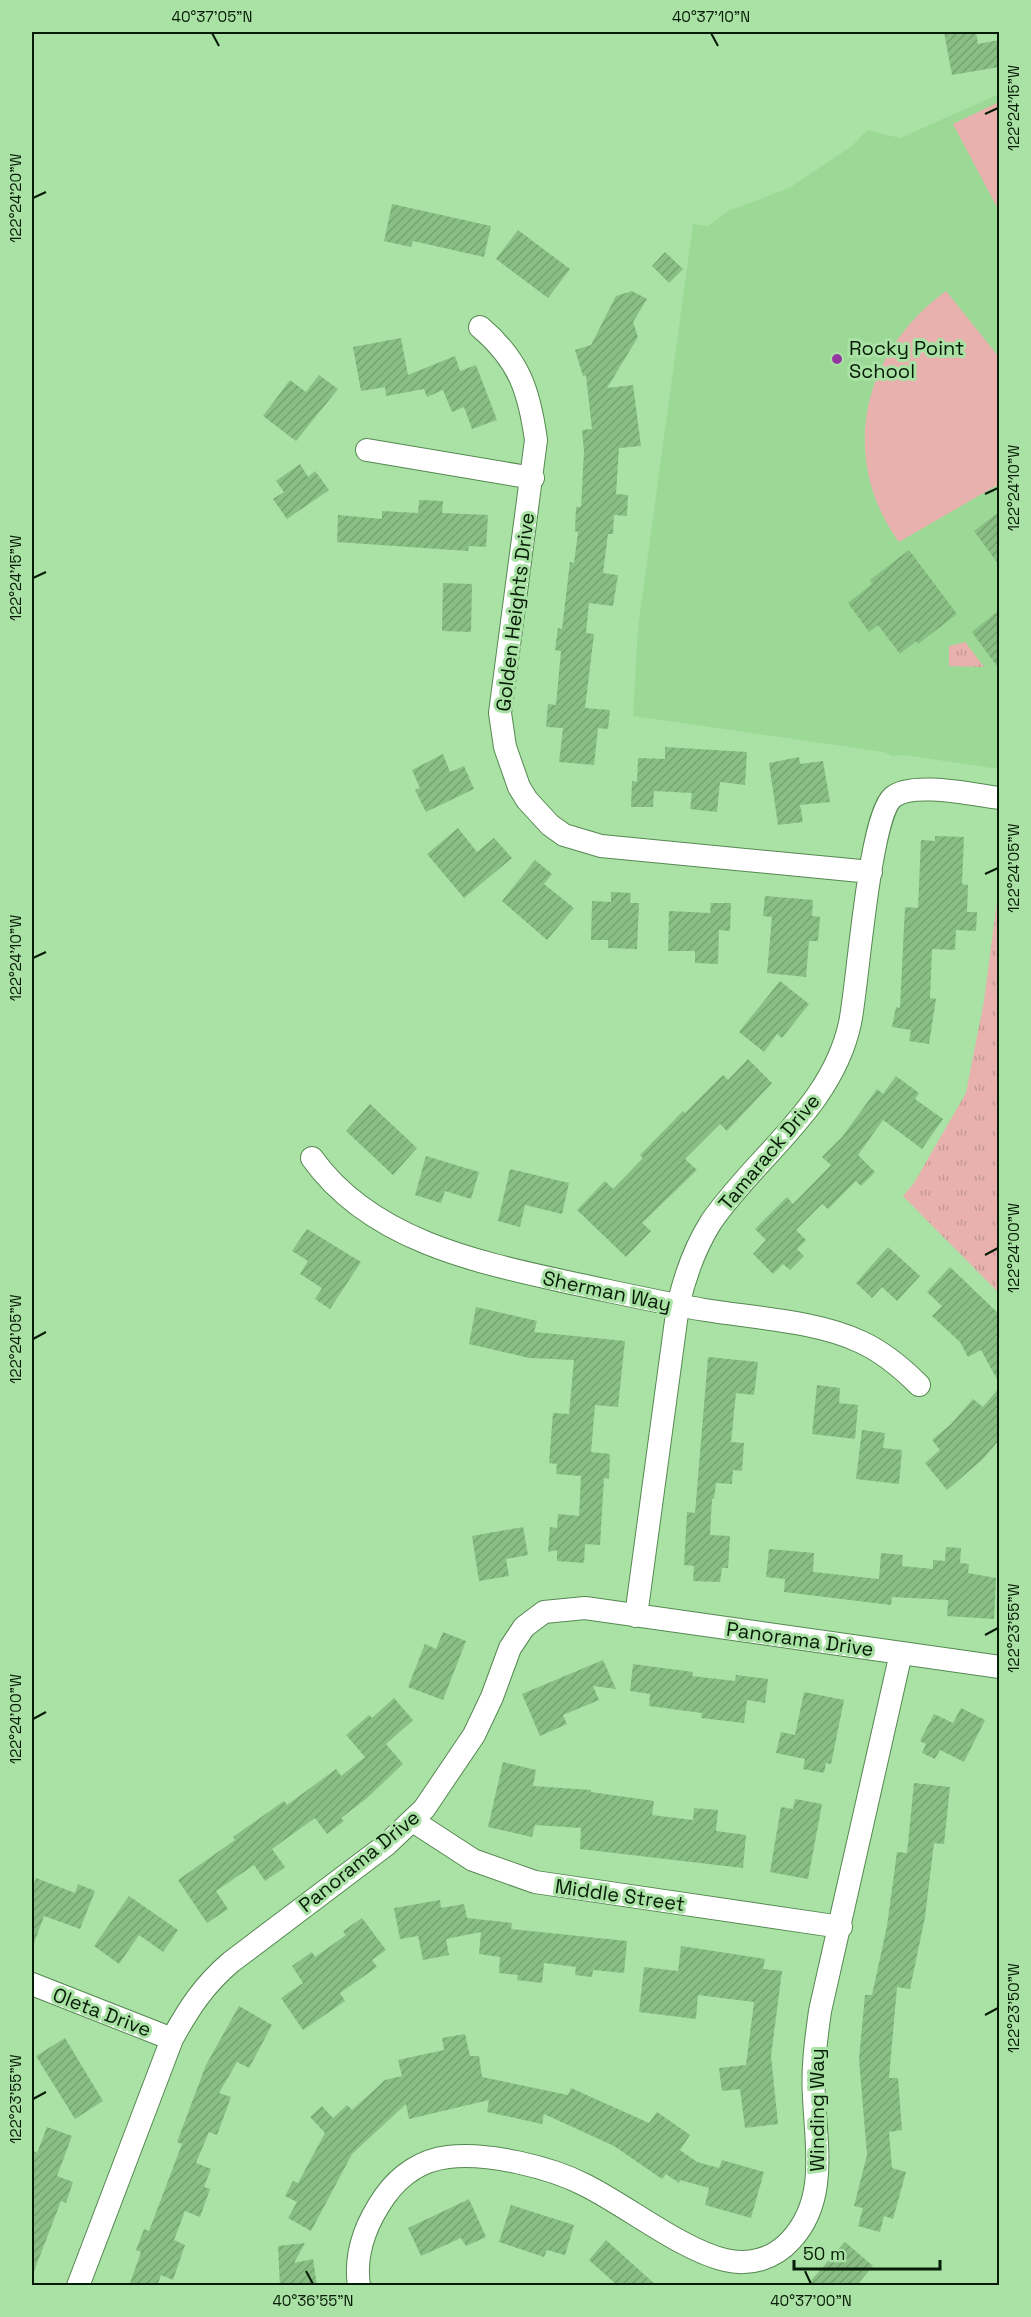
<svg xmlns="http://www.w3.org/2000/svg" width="1031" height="2317" font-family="'Space Grotesk',sans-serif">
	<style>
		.built { fill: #9cd997 }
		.grass { fill: url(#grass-tufts) }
		.pitch { fill: #e8b1ae }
		.building { fill: url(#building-hatch) }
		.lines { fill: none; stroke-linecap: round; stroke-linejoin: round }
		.street-casing { stroke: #558851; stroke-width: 24 }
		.street { stroke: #fff; stroke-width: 22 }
		.ticks { fill: none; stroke: #071c06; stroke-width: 2 }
		.poi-dot { fill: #9437a1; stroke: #aae1a5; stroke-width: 2 }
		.labels { text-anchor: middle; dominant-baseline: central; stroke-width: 6; stroke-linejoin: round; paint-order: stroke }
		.poi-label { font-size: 20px; fill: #071c06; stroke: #aae1a5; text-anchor: start }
		.street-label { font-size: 20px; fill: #071c06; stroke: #aae1a5 }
		.neatline { fill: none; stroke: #071c06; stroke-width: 2 }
		.ticks-label { font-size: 15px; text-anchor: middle; fill: #071c06 }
	</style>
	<defs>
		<pattern id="grass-tufts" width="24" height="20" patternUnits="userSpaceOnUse" patternTransform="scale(1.5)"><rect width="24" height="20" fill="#e8b1ae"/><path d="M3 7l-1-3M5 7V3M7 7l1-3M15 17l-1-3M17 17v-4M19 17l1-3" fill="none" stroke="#c69894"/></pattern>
		<pattern id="building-hatch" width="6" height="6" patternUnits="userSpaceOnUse" patternTransform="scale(1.5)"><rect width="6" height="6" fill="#89be84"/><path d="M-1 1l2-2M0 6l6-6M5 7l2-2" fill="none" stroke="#75a370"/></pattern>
	</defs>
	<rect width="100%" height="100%" fill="#aae1a5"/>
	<!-- built -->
	<path class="built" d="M 999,94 L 999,769 L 904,755 L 892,756 L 884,752 L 633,716 L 638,628 L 693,224 L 708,226 L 728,211 L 789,188 L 852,146 L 867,130 L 900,138 Z"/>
	<!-- grass -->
	<path class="grass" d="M 966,642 L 966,643 L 984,667 L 949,666 L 949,646 Z
		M 999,886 L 999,1293 L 903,1196 L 914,1183 L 966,1093 L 984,1001 Z"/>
	<!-- pitch -->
	<path class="pitch" d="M 999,102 L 999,211 L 953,124 Z
		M 946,291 L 999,357 L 999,484 L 899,542 C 837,456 863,351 946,291 Z"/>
	<!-- building -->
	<path class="building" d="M 944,32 L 976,32 L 978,44 L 999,40 L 999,67 L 952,75 Z
		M 392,204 L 491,226 L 484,257 L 413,241 L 411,247 L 384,241 Z
		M 518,230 L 570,269 L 548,298 L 496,259 Z
		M 665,252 L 683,269 L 669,283 L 652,266 Z
		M 632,291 L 647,299 L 633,322 L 638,337 L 607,388 L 633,385 L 641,446 L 619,448 L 616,494 L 628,495 L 627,516 L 614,515 L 613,534 L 608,534 L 603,573 L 618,575 L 613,606 L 589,603 L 586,633 L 594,634 L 585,708 L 610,710 L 608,729 L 598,728 L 594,765 L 559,762 L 563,728 L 546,727 L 548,704 L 556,705 L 561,651 L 555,650 L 558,628 L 562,629 L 570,562 L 574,563 L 578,532 L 575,531 L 576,507 L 581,507 L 584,451 L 582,430 L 592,429 L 586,375 L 583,376 L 575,350 L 591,345 L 616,296 Z
		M 401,338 L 408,375 L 455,356 L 460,371 L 476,365 L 497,420 L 472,429 L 464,407 L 452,412 L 443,390 L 427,397 L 424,389 L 386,396 L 385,387 L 361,391 L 353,347 Z
		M 319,375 L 338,389 L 296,441 L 263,416 L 290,380 L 306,392 Z
		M 300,464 L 308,477 L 315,471 L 329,490 L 287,519 L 273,499 L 284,492 L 276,481 Z
		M 419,500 L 443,501 L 442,513 L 488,515 L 486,547 L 469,546 L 468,551 L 337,542 L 338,515 L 382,519 L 382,511 L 418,513 Z
		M 999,512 L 999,565 L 974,531 Z
		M 909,550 L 957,614 L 918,644 L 916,641 L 900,654 L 878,625 L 869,632 L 848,603 L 872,584 L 870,580 Z
		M 443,583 L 472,584 L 471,632 L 442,631 Z
		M 999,610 L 999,669 L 972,632 Z
		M 665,747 L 747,752 L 745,785 L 720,782 L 717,812 L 690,809 L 692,793 L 654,791 L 653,807 L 631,807 L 632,781 L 637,782 L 638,758 L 665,759 Z
		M 443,754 L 450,772 L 464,766 L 474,789 L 426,812 L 415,790 L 420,788 L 412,770 Z
		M 799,757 L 800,764 L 823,761 L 830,802 L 800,805 L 803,822 L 778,825 L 769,763 Z
		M 458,828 L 477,852 L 494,838 L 512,858 L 464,898 L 427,854 Z
		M 935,836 L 964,837 L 962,884 L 968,885 L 967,912 L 977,912 L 976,931 L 956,930 L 955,950 L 932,949 L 930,998 L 936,999 L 929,1044 L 909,1041 L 911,1030 L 892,1027 L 896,1007 L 900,1008 L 905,907 L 918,908 L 921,840 L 935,841 Z
		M 535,860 L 552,874 L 544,884 L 574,908 L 547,940 L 502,901 Z
		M 611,892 L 631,893 L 630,903 L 639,903 L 637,949 L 608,948 L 608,940 L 591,940 L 592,901 L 611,902 Z
		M 765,896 L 813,900 L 812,916 L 820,917 L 818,941 L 809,941 L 806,977 L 767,973 L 772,917 L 763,916 Z
		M 711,903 L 731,903 L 730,931 L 719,930 L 718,964 L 695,963 L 695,951 L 668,951 L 669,911 L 710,913 Z
		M 780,981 L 809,1004 L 782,1038 L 777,1034 L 764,1052 L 739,1032 Z
		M 748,1059 L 772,1083 L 727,1131 L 720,1124 L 685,1159 L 697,1170 L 642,1223 L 651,1231 L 626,1257 L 577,1210 L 605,1181 L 613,1189 L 643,1158 L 640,1155 L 683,1111 L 685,1113 L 723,1075 L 728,1080 Z
		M 896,1076 L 919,1093 L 915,1099 L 943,1119 L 922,1149 L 883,1120 L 858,1155 L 875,1172 L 861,1186 L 856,1181 L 828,1209 L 822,1204 L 796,1230 L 806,1240 L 797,1249 L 804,1256 L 790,1270 L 783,1264 L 773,1274 L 753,1254 L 766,1240 L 755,1229 L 787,1197 L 793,1204 L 831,1165 L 822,1157 L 842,1137 L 877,1089 L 883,1094 Z
		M 370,1104 L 417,1148 L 393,1175 L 346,1131 Z
		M 426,1156 L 479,1172 L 471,1199 L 445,1191 L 441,1203 L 415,1195 Z
		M 510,1169 L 569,1183 L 562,1214 L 525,1205 L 520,1227 L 498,1221 Z
		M 307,1229 L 361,1262 L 330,1309 L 315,1299 L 322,1288 L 300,1274 L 308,1261 L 292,1251 Z
		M 888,1247 L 920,1276 L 897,1301 L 882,1287 L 872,1298 L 856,1283 Z
		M 950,1267 L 999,1314 L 999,1383 L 981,1350 L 968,1357 L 960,1342 L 932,1316 L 942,1306 L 927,1292 Z
		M 476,1307 L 537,1321 L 534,1332 L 625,1341 L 618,1407 L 595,1405 L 591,1452 L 610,1454 L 609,1479 L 604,1478 L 600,1545 L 585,1544 L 584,1563 L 557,1561 L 557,1550 L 548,1552 L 550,1527 L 557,1528 L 558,1514 L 579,1516 L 581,1476 L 556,1474 L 557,1464 L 549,1463 L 553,1413 L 569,1414 L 574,1360 L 529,1358 L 469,1344 Z
		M 708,1357 L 758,1362 L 754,1395 L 736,1393 L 731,1442 L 744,1443 L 742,1471 L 733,1470 L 732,1484 L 716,1483 L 714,1499 L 712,1499 L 710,1535 L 730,1536 L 728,1568 L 722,1568 L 720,1582 L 693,1581 L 694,1566 L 684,1565 L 687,1512 L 695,1513 Z
		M 817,1385 L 840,1388 L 839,1403 L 858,1405 L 855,1439 L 812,1434 Z
		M 999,1388 L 999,1440 L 983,1459 L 947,1490 L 925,1463 L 940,1450 L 932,1440 L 951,1424 L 973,1399 L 983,1407 Z
		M 862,1430 L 885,1433 L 883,1448 L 902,1450 L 899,1484 L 856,1479 Z
		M 523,1527 L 528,1555 L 506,1559 L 509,1576 L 479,1581 L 472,1536 Z
		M 946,1547 L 961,1548 L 960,1563 L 969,1564 L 968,1573 L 996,1578 L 994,1619 L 947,1616 L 948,1600 L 892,1597 L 891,1605 L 784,1592 L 785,1579 L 766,1577 L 769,1549 L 814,1553 L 813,1572 L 879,1579 L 881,1553 L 903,1555 L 902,1566 L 933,1569 L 933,1560 L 945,1561 Z
		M 443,1632 L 466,1641 L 443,1700 L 408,1687 L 425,1644 L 436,1649 Z
		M 603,1660 L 616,1689 L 593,1686 L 599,1700 L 563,1715 L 567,1724 L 540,1736 L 522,1694 Z
		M 633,1664 L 693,1672 L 692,1676 L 735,1681 L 736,1675 L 768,1679 L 765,1703 L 747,1700 L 744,1723 L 701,1718 L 702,1713 L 649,1706 L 650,1694 L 630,1691 Z
		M 804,1692 L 844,1700 L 831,1764 L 826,1763 L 824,1773 L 803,1769 L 805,1759 L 776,1753 L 781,1732 L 795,1735 Z
		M 394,1698 L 413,1720 L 386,1744 L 403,1764 L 367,1798 L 341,1818 L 344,1821 L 327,1834 L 315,1818 L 272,1849 L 285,1867 L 265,1881 L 254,1865 L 216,1891 L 228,1909 L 207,1923 L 178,1880 L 235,1840 L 233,1837 L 284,1801 L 287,1805 L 336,1769 L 341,1776 L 365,1757 L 346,1735 L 369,1715 L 372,1718 Z
		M 961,1708 L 985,1720 L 964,1762 L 940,1750 L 935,1759 L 922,1753 L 926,1744 L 920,1741 L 934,1714 L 953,1723 Z
		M 503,1762 L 536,1770 L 533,1786 L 591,1790 L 591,1792 L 654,1801 L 652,1815 L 693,1820 L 694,1808 L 718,1810 L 716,1831 L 746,1835 L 743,1868 L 580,1849 L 581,1828 L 535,1825 L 532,1837 L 488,1827 Z
		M 914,1783 L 950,1787 L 944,1844 L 934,1843 L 925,1917 L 910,1989 L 897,1987 L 889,2078 L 898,2078 L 902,2130 L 889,2132 L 892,2168 L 906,2172 L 893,2219 L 884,2216 L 880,2232 L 858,2226 L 863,2208 L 854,2206 L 867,2155 L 859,2059 L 865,1995 L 872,1995 L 887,1926 L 897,1852 L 907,1853 Z
		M 795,1799 L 822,1804 L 808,1879 L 770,1872 L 781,1807 L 793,1809 Z
		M 36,1878 L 75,1893 L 78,1884 L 95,1891 L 80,1929 L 44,1916 L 33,1946 L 32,1890 Z
		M 129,1896 L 178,1930 L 163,1952 L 139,1935 L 119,1964 L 94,1946 Z
		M 440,1900 L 441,1908 L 464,1904 L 467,1918 L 512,1923 L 511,1929 L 627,1941 L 624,1973 L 593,1970 L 592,1977 L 575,1975 L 576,1967 L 544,1963 L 542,1983 L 517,1980 L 518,1975 L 499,1973 L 500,1957 L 479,1954 L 481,1932 L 446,1939 L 449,1955 L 423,1960 L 418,1936 L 400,1939 L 394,1908 Z
		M 362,1918 L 386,1950 L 372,1960 L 377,1967 L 340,1993 L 345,2001 L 303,2030 L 281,1998 L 303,1983 L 292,1966 L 312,1952 L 315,1957 L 346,1935 L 343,1931 Z
		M 681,1946 L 765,1959 L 763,1969 L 782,1971 L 771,2056 L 778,2124 L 745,2128 L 740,2089 L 722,2091 L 719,2068 L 746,2065 L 754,2002 L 698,1995 L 696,2019 L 639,2012 L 644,1967 L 678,1971 Z
		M 239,2006 L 272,2025 L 249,2068 L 237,2062 L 219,2093 L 231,2097 L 217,2135 L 209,2132 L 196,2163 L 211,2169 L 204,2187 L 210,2189 L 200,2217 L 185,2211 L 174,2240 L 185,2245 L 173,2280 L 161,2275 L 157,2286 L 129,2286 L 141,2252 L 136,2250 L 144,2229 L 149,2231 L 182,2144 L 177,2142 L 206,2065 Z
		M 465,2034 L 470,2056 L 479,2056 L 482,2077 L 568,2095 L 571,2088 L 649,2123 L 657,2112 L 690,2135 L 680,2150 L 697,2162 L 719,2168 L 722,2160 L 764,2172 L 751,2218 L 705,2205 L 709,2188 L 680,2180 L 679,2183 L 666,2174 L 662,2179 L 614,2146 L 544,2114 L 542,2124 L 487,2112 L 489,2100 L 409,2119 L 406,2104 L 352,2154 L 311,2231 L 288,2218 L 297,2202 L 285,2196 L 293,2181 L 298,2183 L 325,2133 L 310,2117 L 322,2106 L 333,2118 L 347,2105 L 352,2110 L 385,2080 L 402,2076 L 398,2060 L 444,2050 L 442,2038 Z
		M 65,2038 L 103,2101 L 75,2119 L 36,2056 Z
		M 47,2127 L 72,2136 L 57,2176 L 73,2182 L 66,2203 L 61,2201 L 33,2274 L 32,2150 L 37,2153 Z
		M 469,2199 L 486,2237 L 466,2246 L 461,2238 L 421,2256 L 408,2228 Z
		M 511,2205 L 574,2225 L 565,2255 L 547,2250 L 544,2257 L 499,2242 Z
		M 606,2240 L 657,2286 L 618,2286 L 589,2260 Z
		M 845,2242 L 873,2266 L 856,2286 L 806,2286 Z
		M 305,2243 L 294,2263 L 313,2259 L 317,2286 L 280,2286 L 278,2246 Z"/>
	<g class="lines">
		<defs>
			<path id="street" d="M 480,327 C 519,360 529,390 536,440 L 500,713 L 505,747 L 519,787 L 527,800 L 550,825 L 564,835 L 601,846 L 871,872
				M 367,450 L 533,478
				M 312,1158 C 372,1242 481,1263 576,1284 C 619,1293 662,1303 705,1310 C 754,1318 817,1321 861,1342 C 883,1352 902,1368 919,1385
				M 636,1616 L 678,1306 C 685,1275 694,1249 711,1222 C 757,1155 832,1107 850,1023 C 858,985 869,816 893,797 C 913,781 974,795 1000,798
				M 413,1821 L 473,1860 L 535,1882 L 841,1927
				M 32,1984 L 172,2039
				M 78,2286 L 172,2039 C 189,2008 204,1985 231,1962 L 386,1845 L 424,1809 L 474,1735 L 492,1697 L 510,1648 L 524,1627 L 544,1612 L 585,1608 L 1000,1667
				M 359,2286 C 354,2253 366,2223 385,2196 C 400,2175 422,2160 448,2157 C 487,2152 550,2167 585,2185 C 627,2206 682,2250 725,2260 C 749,2266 774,2259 791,2240 C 828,2200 816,2146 814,2097 C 812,2068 816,2040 820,2011 L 901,1653"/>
		</defs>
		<!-- street casing -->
		<use href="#street" class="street-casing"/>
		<!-- street -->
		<use href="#street" class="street"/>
	</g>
	<!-- ticks -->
	<path class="ticks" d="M 212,33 L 219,46M 711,33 L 718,46M 985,114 L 998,108M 33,198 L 46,192M 985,494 L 998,488M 33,578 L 46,572M 985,874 L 998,868M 33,958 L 46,952M 985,1255 L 998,1248M 33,1339 L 46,1332M 985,1635 L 998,1628M 33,1719 L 46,1712M 985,2015 L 998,2008M 33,2099 L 46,2092M 306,2271 L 313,2284M 805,2271 L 811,2284"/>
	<!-- markers -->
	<circle class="poi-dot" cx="837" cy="359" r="6"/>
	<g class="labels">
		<!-- poi labels -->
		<g class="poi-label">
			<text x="849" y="348">Rocky Point<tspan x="849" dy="23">School</tspan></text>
		</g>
		<!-- street labels -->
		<g class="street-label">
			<text transform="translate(515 612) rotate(-83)">Golden Heights Drive</text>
			<text transform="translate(769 1152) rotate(-50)">Tamarack Drive</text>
			<text transform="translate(607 1291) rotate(12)">Sherman Way</text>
			<text transform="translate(800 1639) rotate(8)">Panorama Drive</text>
			<text transform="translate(359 1861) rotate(-39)">Panorama Drive</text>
			<text transform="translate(620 1895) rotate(8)">Middle Street</text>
			<text transform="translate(102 2012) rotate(21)">Oleta Drive</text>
			<text transform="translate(817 2110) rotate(-90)">Winding Way</text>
		</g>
	</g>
	<!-- border -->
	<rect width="1031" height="2317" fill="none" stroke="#aae1a5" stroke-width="66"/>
	<!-- scale -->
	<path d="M794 2260v9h146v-9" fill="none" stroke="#071c06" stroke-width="3"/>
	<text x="803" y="2260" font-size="18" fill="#071c06" stroke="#aae1a5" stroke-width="4.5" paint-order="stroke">50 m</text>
	<rect x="33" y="33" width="965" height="2251" class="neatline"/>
	<g class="ticks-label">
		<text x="212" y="22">40°37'05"N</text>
		<text x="711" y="22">40°37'10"N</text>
		<text transform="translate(1014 108) rotate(-90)" y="5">122°24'15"W</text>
		<text transform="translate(16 198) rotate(-90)" y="5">122°24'20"W</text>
		<text transform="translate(1014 488) rotate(-90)" y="5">122°24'10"W</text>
		<text transform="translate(16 578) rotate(-90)" y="5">122°24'15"W</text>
		<text transform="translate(1014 868) rotate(-90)" y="5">122°24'05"W</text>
		<text transform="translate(16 958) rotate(-90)" y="5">122°24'10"W</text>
		<text transform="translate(1014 1248) rotate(-90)" y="5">122°24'00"W</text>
		<text transform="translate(16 1339) rotate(-90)" y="5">122°24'05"W</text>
		<text transform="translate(1014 1628) rotate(-90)" y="5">122°23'55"W</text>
		<text transform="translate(16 1719) rotate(-90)" y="5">122°24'00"W</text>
		<text transform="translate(1014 2008) rotate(-90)" y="5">122°23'50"W</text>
		<text transform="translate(16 2099) rotate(-90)" y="5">122°23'55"W</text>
		<text x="313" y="2306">40°36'55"N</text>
		<text x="811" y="2306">40°37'00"N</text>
	</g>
</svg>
